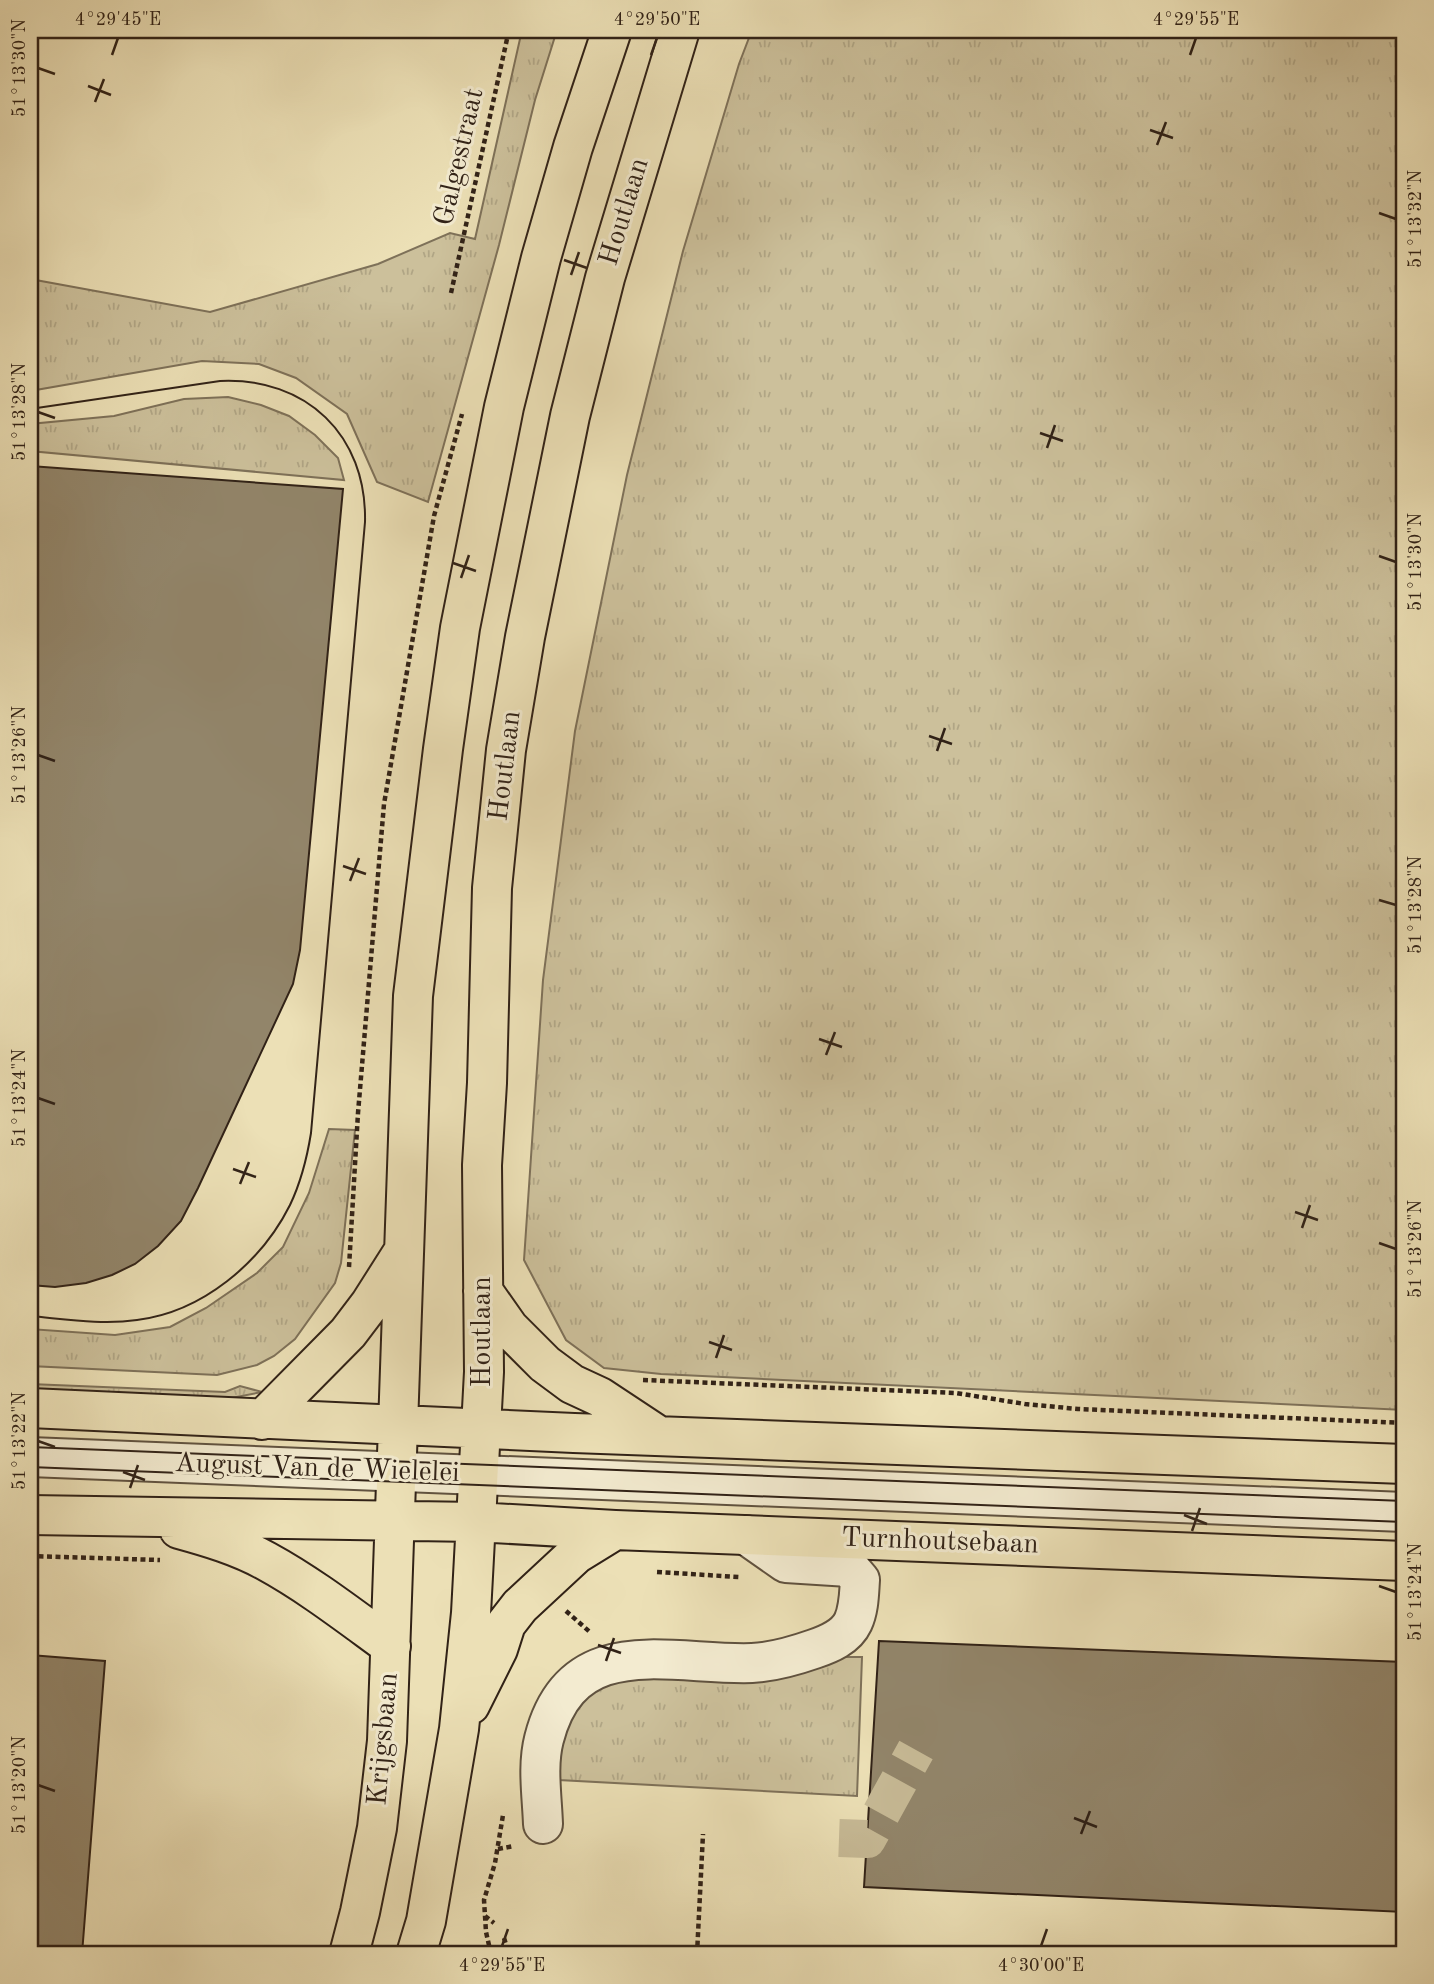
<svg xmlns="http://www.w3.org/2000/svg" width="1434" height="1984" font-family="'Old Standard TT',serif">
	<style>
		.grass { fill: url(#grass-tufts); stroke: #7e7159; stroke-width: 2 }
		.building { fill: #92856a; stroke: #312217; stroke-width: 2 }
		.lines { fill: none; stroke-linecap: round; stroke-linejoin: round }
		.minor-tunnel { stroke: #c7ba96; stroke-width: 38; stroke-dasharray: 38 19; stroke-linecap: butt }
		.minor-casing { stroke: #60523f; stroke-width: 42 }
		.major-casing { stroke: #312217; stroke-width: 42 }
		.path { stroke: #312217; stroke-width: 4.5; stroke-dasharray: 5 3.5; stroke-linecap: butt }
		.minor { stroke: #f3ebd0; stroke-width: 38 }
		.major { stroke: #ece0b6; stroke-width: 38 }
		.tram { stroke: #312217; stroke-width: 2 }
		.ticks { fill: none; stroke: #312217; stroke-width: 2.5 }
		.labels { text-anchor: middle; dominant-baseline: central; stroke-width: 6; stroke-linejoin: round; paint-order: stroke }
		.street-label { font-size: 28px; fill: #312217; stroke: #f3ebd0 }
		.neatline { fill: none; stroke: #312217; stroke-width: 2.5 }
		.ticks-label { font-size: 18px; text-anchor: middle; fill: #312217 }
	</style>
	<defs>
		<pattern id="grass-tufts" width="24" height="20" patternUnits="userSpaceOnUse" patternTransform="scale(1.75)"><rect width="24" height="20" fill="#ccc09b"/><path d="M3 7l-1-3M5 7V3M7 7l1-3M15 17l-1-3M17 17v-4M19 17l1-3" fill="none" stroke="#b0a585"/></pattern>
	</defs>
	<rect width="100%" height="100%" fill="#ece0b6"/>
	<filter id="stains"><feTurbulence type="fractalNoise" baseFrequency=".00286" numOctaves="4"/><feColorMatrix values="0 0 0 0 .2 0 0 0 0 .09 0 0 0 0 .02 0 0 0 .5 -.17"/></filter>
	<radialGradient id="worn" r=".72"><stop offset=".6" stop-color="#630" stop-opacity="0"/><stop offset="1" stop-color="#630" stop-opacity=".3"/></radialGradient>
	<!-- grass -->
	<path class="grass" d="M 522,30 L 557,30 L 535,100 L 499,245 L 428,502 L 377,482 L 347,414 L 296,378 L 259,364 L 202,361 L 30,391 L 30,279 L 210,312 L 378,264 L 450,233 L 475,239 Z
		M 752,30 L 1404,30 L 1404,1410 L 661,1374 L 604,1368 L 566,1340 L 524,1260 L 543,980 L 575,731 L 627,475 L 683,251 L 739,64 Z
		M 228,397 L 261,405 L 289,416 L 315,435 L 338,458 L 344,480 L 30,451 L 30,424 L 114,416 L 184,399 Z
		M 329,1129 L 355,1130 L 341,1263 L 335,1283 L 295,1339 L 274,1356 L 257,1365 L 217,1375 L 30,1366 L 30,1329 L 115,1335 L 170,1327 L 206,1308 L 257,1273 L 283,1247 L 309,1193 Z
		M 30,1384 L 225,1392 L 240,1386 L 262,1392 L 226,1399 L 30,1391 Z
		M 829,1657 L 862,1657 L 857,1796 L 559,1780 L 560,1741 L 566,1717 L 610,1675 Z"/>
	<!-- building -->
	<path class="building" d="M 30,466 L 343,489 L 300,950 L 293,984 L 198,1188 L 181,1221 L 158,1246 L 135,1264 L 112,1275 L 86,1283 L 55,1287 L 30,1285 Z
		M 879,1641 L 1404,1662 L 1404,1912 L 864,1887 Z
		M 30,1655 L 105,1661 L 82,1954 L 30,1954 Z"/>
	<g class="lines">
		<!-- minor-tunnel -->
		<path class="minor-tunnel" d="M 839,1838 L 867,1839 L 916,1750"/>
		<defs>
			<path id="minor" d="M 30,1457 L 1404,1512
				M 543,1824 C 542,1796 537,1766 544,1739 C 572,1629 671,1666 752,1663 C 774,1662 794,1656 814,1649 C 829,1644 846,1637 853,1622 C 859,1609 859,1594 860,1580 L 849,1567 L 786,1563 L 746,1535"/>
			<path id="major" d="M 483,1291 L 509,1328 L 545,1364 L 572,1384 L 600,1397 L 659,1436
				M 30,1408 C 211,1417 393,1424 574,1433 L 1404,1464
				M 262,1420 L 348,1333 L 370,1304 L 403,1252
				M 30,1515 L 476,1522 L 615,1530 L 1404,1561
				M 179,1529 C 208,1537 239,1546 266,1561 C 310,1585 351,1617 391,1646
				M 470,1705 L 498,1649 L 506,1624 L 520,1606 L 576,1554 L 615,1530
				M 349,1954 L 360,1912 L 377,1828 L 387,1741 L 413,996 L 443,749 L 460,628 L 504,407 L 541,258 L 573,147 L 612,30
				M 416,1954 L 426,1921 L 459,1729 L 471,1613 L 484,1372 L 482,1165 L 487,1083 L 492,888 L 506,750 L 525,637 L 570,416 L 605,278 L 680,30"/>
		</defs>
		<!-- minor casing -->
		<use href="#minor" class="minor-casing"/>
		<!-- major casing -->
		<use href="#major" class="major-casing"/>
		<!-- path -->
		<path class="path" d="M 451,293 L 509,30
			M 349,1267 L 358,1113 L 384,804 L 434,516 L 462,414
			M 643,1380 L 956,1393 L 1025,1404 L 1078,1409 L 1404,1423
			M 30,1556 L 160,1560
			M 657,1572 L 739,1577
			M 566,1611 L 591,1633
			M 498,1849 L 514,1846
			M 485,1916 L 494,1923
			M 504,1938 L 509,1954
			M 491,1954 L 486,1932 L 484,1900 L 495,1863 L 503,1815
			M 697,1954 L 703,1834"/>
		<!-- minor -->
		<use href="#minor" class="minor"/>
		<!-- major -->
		<use href="#major" class="major"/>
		<!-- tram -->
		<path class="tram" d="M 30,409 L 220,381 C 306,377 367,435 365,522 L 311,1133 C 307,1158 301,1182 290,1205 C 261,1263 202,1312 137,1320 C 101,1325 65,1319 30,1316
			M 30,1447 L 1404,1501
			M 30,1467 L 1404,1522"/>
	</g>
	<!-- ticks -->
	<path class="ticks" d="M 112,55 L 118,38M 651,55 L 657,38M 1190,55 L 1196,38M 38,68 L 55,74M 88,86 L 111,95M 95,102 L 104,79M 1150,130 L 1173,138M 1157,145 L 1166,122M 1379,213 L 1396,219M 564,260 L 587,268M 571,275 L 579,252M 38,412 L 55,418M 1040,433 L 1063,441M 1047,448 L 1055,425M 1379,556 L 1396,562M 453,563 L 476,571M 461,578 L 469,555M 929,736 L 952,744M 937,751 L 945,728M 38,755 L 55,761M 343,866 L 366,874M 350,881 L 359,858M 1379,900 L 1396,905M 819,1039 L 842,1047M 826,1055 L 835,1032M 38,1098 L 55,1104M 233,1169 L 256,1177M 240,1184 L 249,1162M 1295,1212 L 1318,1220M 1302,1228 L 1310,1205M 1379,1243 L 1396,1249M 709,1342 L 732,1350M 716,1358 L 724,1335M 38,1441 L 55,1447M 123,1472 L 145,1480M 130,1488 L 138,1465M 1184,1515 L 1207,1524M 1192,1531 L 1200,1508M 1379,1586 L 1396,1592M 598,1645 L 621,1653M 606,1661 L 614,1638M 38,1785 L 55,1791M 1074,1818 L 1097,1827M 1081,1834 L 1090,1811M 502,1946 L 508,1929M 1041,1946 L 1047,1929"/>
	<g class="labels">
		<!-- street labels -->
		<g class="street-label">
			<text transform="translate(460 157) rotate(-77)">Galgestraat</text>
			<text transform="translate(625 212) rotate(-73)">Houtlaan</text>
			<text transform="translate(506 766) rotate(-83)">Houtlaan</text>
			<text transform="translate(483 1332) rotate(-90)">Houtlaan</text>
			<text transform="translate(317 1469) rotate(2)">August Van de Wielelei</text>
			<text transform="translate(940 1542) rotate(2)">Turnhoutsebaan</text>
			<text transform="translate(384 1739) rotate(-85)">Krijgsbaan</text>
		</g>
	</g>
	<!-- margin -->
	<rect width="1434" height="1984" fill="none" stroke="#ece0b6" stroke-width="77"/>
	<rect x="38" y="38" width="1358" height="1908" class="neatline"/>
	<g class="ticks-label">
		<text x="118" y="25">4°29'45"E</text>
		<text x="657" y="25">4°29'50"E</text>
		<text x="1196" y="25">4°29'55"E</text>
		<text transform="translate(19 68) rotate(-90)" y="6">51°13'30"N</text>
		<text transform="translate(1415 219) rotate(-90)" y="6">51°13'32"N</text>
		<text transform="translate(19 412) rotate(-90)" y="6">51°13'28"N</text>
		<text transform="translate(1415 562) rotate(-90)" y="6">51°13'30"N</text>
		<text transform="translate(19 755) rotate(-90)" y="6">51°13'26"N</text>
		<text transform="translate(1415 905) rotate(-90)" y="6">51°13'28"N</text>
		<text transform="translate(19 1098) rotate(-90)" y="6">51°13'24"N</text>
		<text transform="translate(1415 1249) rotate(-90)" y="6">51°13'26"N</text>
		<text transform="translate(19 1441) rotate(-90)" y="6">51°13'22"N</text>
		<text transform="translate(1415 1592) rotate(-90)" y="6">51°13'24"N</text>
		<text transform="translate(19 1785) rotate(-90)" y="6">51°13'20"N</text>
		<text x="502" y="1971">4°29'55"E</text>
		<text x="1041" y="1971">4°30'00"E</text>
	</g>
	<rect width="100%" height="100%" filter="url(#stains)"/>
	<rect width="100%" height="100%" fill="url(#worn)"/>
</svg>
